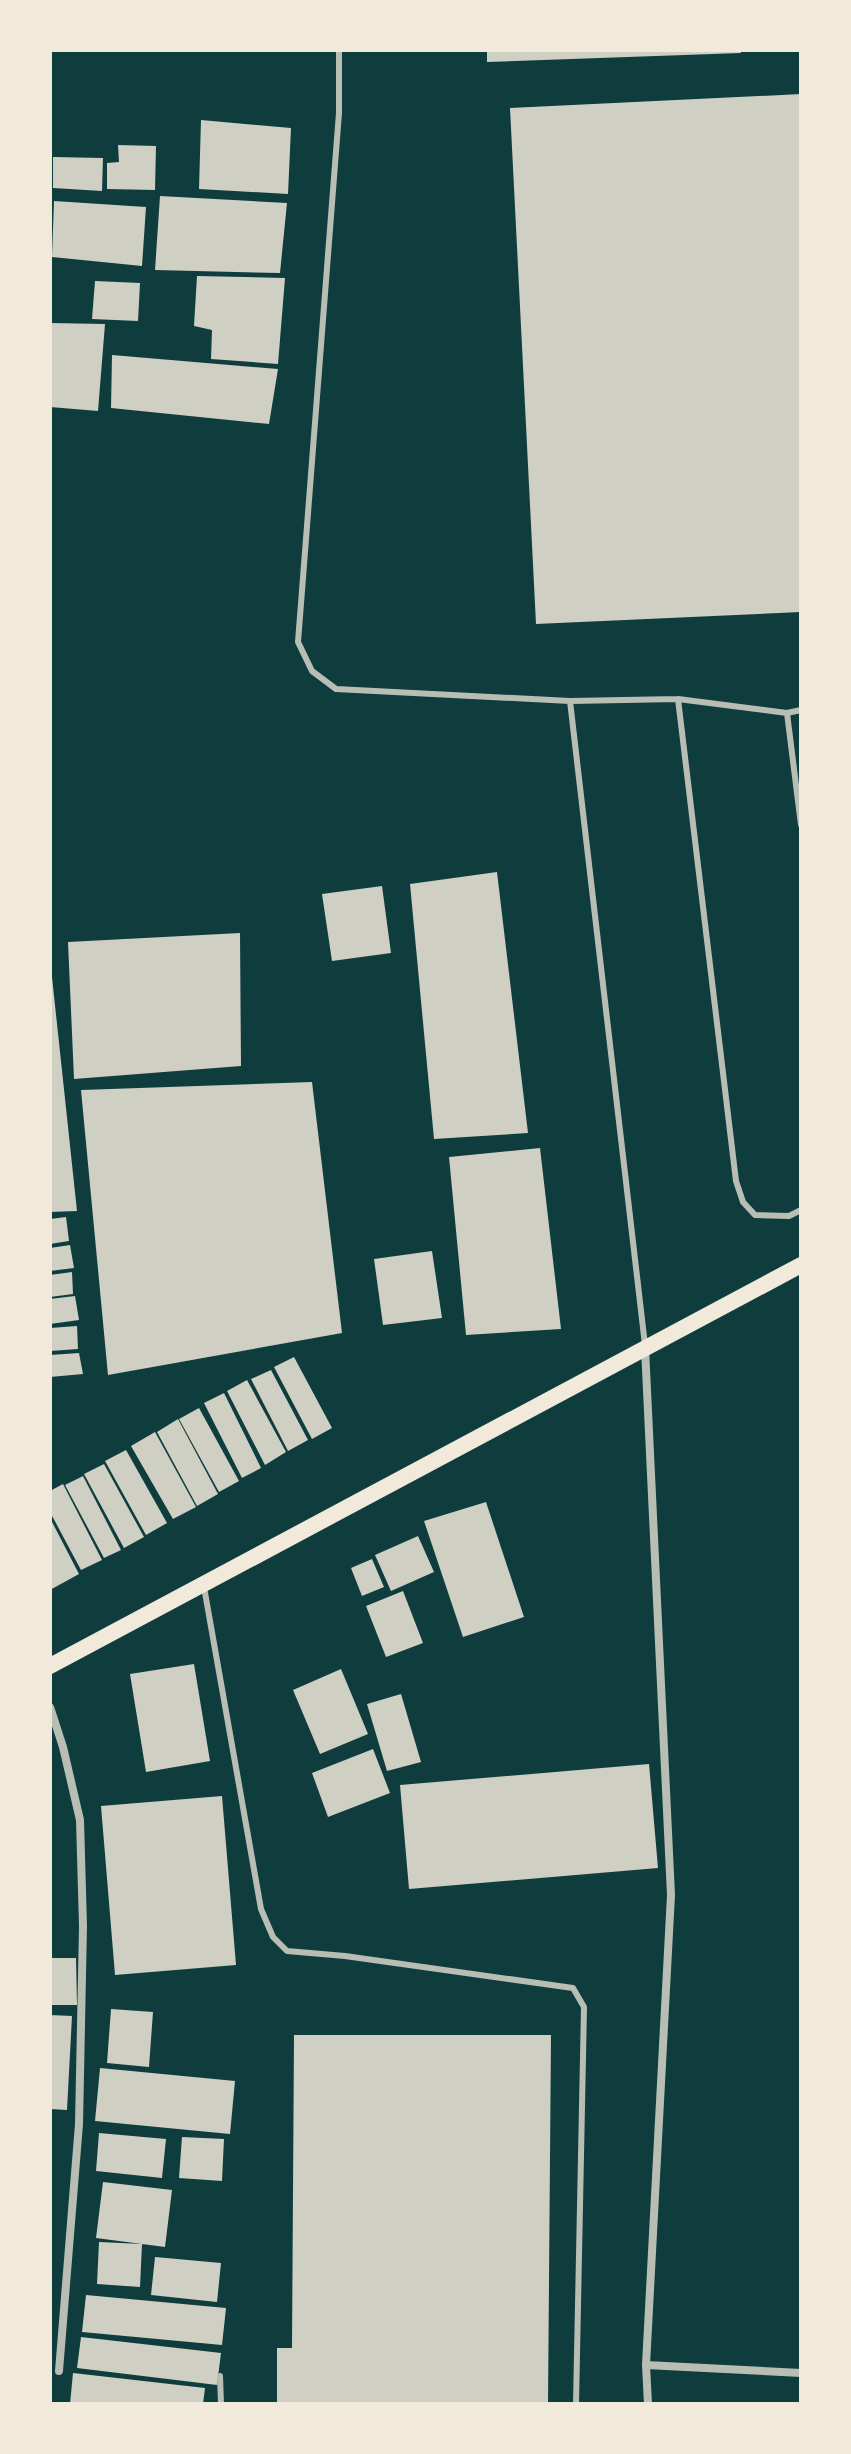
<svg xmlns="http://www.w3.org/2000/svg" width="851" height="2454" font-family="Ubuntu,sans-serif">
	<style>
		.building { fill: #cfcfc3 }
		.lines { fill: none; stroke-linecap: round; stroke-linejoin: round }
		.service { stroke: #b8beb3; stroke-width: 6 }
		.minor { stroke: #b8beb3; stroke-width: 8 }
		.secondary { stroke: #f1e9da; stroke-width: 16 }
	</style>
	<rect width="100%" height="100%" fill="#0f3d3e"/>
	<!-- building -->
	<path class="building" d="M 487,50 L 740,50 L 741,53 L 487,62 Z
		M 801,94 L 801,612 L 536,624 L 510,108 Z
		M 201,120 L 291,128 L 288,194 L 199,189 Z
		M 118,145 L 156,146 L 155,190 L 107,189 L 107,163 L 119,162 Z
		M 53,157 L 103,158 L 102,191 L 53,188 Z
		M 160,196 L 287,203 L 280,273 L 155,270 Z
		M 54,201 L 146,207 L 142,266 L 52,257 Z
		M 197,276 L 285,278 L 278,364 L 211,359 L 212,330 L 194,326 Z
		M 95,281 L 140,283 L 138,321 L 92,319 Z
		M 50,323 L 105,324 L 98,411 L 50,407 Z
		M 112,355 L 278,369 L 269,424 L 111,408 Z
		M 497,872 L 528,1133 L 434,1139 L 410,884 Z
		M 382,886 L 391,953 L 332,961 L 322,894 Z
		M 240,933 L 241,1066 L 74,1079 L 68,942 Z
		M 50,977 L 52,977 L 77,1211 L 50,1212 Z
		M 312,1082 L 342,1333 L 108,1375 L 81,1090 Z
		M 540,1148 L 561,1329 L 466,1335 L 449,1157 Z
		M 66,1217 L 69,1241 L 50,1244 L 50,1219 Z
		M 70,1245 L 74,1268 L 50,1271 L 50,1248 Z
		M 432,1251 L 442,1318 L 383,1325 L 374,1259 Z
		M 72,1272 L 73,1294 L 50,1297 L 50,1275 Z
		M 75,1296 L 79,1320 L 50,1324 L 50,1299 Z
		M 77,1326 L 78,1349 L 50,1351 L 50,1328 Z
		M 79,1353 L 83,1374 L 50,1377 L 50,1355 Z
		M 294,1357 L 332,1428 L 312,1439 L 274,1367 Z
		M 271,1370 L 308,1440 L 288,1451 L 251,1379 Z
		M 247,1380 L 286,1452 L 265,1465 L 227,1391 Z
		M 224,1393 L 261,1468 L 242,1478 L 204,1403 Z
		M 199,1408 L 239,1481 L 219,1492 L 179,1419 Z
		M 178,1419 L 218,1494 L 197,1506 L 157,1432 Z
		M 155,1432 L 196,1507 L 173,1519 L 131,1446 Z
		M 126,1450 L 167,1523 L 146,1535 L 105,1461 Z
		M 104,1464 L 144,1537 L 124,1548 L 84,1474 Z
		M 83,1476 L 121,1550 L 104,1558 L 65,1485 Z
		M 63,1484 L 102,1560 L 81,1570 L 50,1512 L 50,1491 Z
		M 486,1502 L 524,1617 L 463,1637 L 424,1521 Z
		M 50,1518 L 79,1574 L 50,1590 Z
		M 418,1536 L 434,1572 L 391,1591 L 375,1555 Z
		M 372,1559 L 384,1587 L 362,1596 L 351,1568 Z
		M 403,1591 L 423,1643 L 386,1657 L 366,1606 Z
		M 194,1664 L 210,1761 L 146,1772 L 130,1674 Z
		M 341,1669 L 368,1734 L 320,1754 L 293,1690 Z
		M 401,1694 L 421,1762 L 387,1771 L 367,1704 Z
		M 373,1749 L 390,1793 L 328,1817 L 312,1773 Z
		M 649,1764 L 658,1868 L 409,1889 L 400,1785 Z
		M 222,1796 L 236,1965 L 115,1975 L 101,1806 Z
		M 50,1958 L 76,1958 L 77,2005 L 50,2005 Z
		M 111,2009 L 153,2012 L 149,2067 L 107,2063 Z
		M 50,2015 L 72,2016 L 67,2110 L 50,2109 Z
		M 294,2035 L 551,2035 L 548,2404 L 277,2404 L 277,2348 L 292,2348 Z
		M 100,2068 L 235,2081 L 230,2134 L 95,2121 Z
		M 99,2133 L 166,2139 L 162,2178 L 96,2171 Z
		M 182,2137 L 224,2139 L 222,2181 L 179,2178 Z
		M 103,2182 L 172,2190 L 165,2247 L 96,2238 Z
		M 99,2242 L 142,2244 L 140,2287 L 97,2284 Z
		M 155,2257 L 221,2263 L 217,2302 L 151,2295 Z
		M 86,2295 L 226,2308 L 222,2345 L 82,2332 Z
		M 81,2337 L 221,2353 L 217,2385 L 77,2368 Z
		M 73,2373 L 205,2388 L 203,2404 L 70,2404 Z"/>
	<g class="lines">
		<!-- service -->
		<path class="service" d="M 339,50 L 339,113 L 298,642 L 312,671 L 336,689 L 570,701 L 678,699 L 787,713 L 801,710
			M 678,699 L 736,1181 L 743,1202 L 755,1215 L 789,1216 L 801,1210
			M 570,701 L 645,1345
			M 787,713 L 801,825
			M 204,1587 L 261,1909 L 273,1937 L 287,1951 L 345,1956 L 573,1988 L 584,2007 L 576,2404
			M 220,2376 L 221,2404"/>
		<!-- minor -->
		<path class="minor" d="M 645,1348 L 671,1895 L 646,2365 L 648,2404
			M 50,1707 L 63,1747 L 80,1820 L 83,1926 L 79,2124 L 59,2371
			M 646,2365 L 801,2373"/>
		<!-- secondary -->
		<path class="secondary" d="M 50,1666 L 801,1265"/>
	</g>
	<!-- border -->
	<rect width="851" height="2454" fill="none" stroke="#f1e9da" stroke-width="104"/>
</svg>
